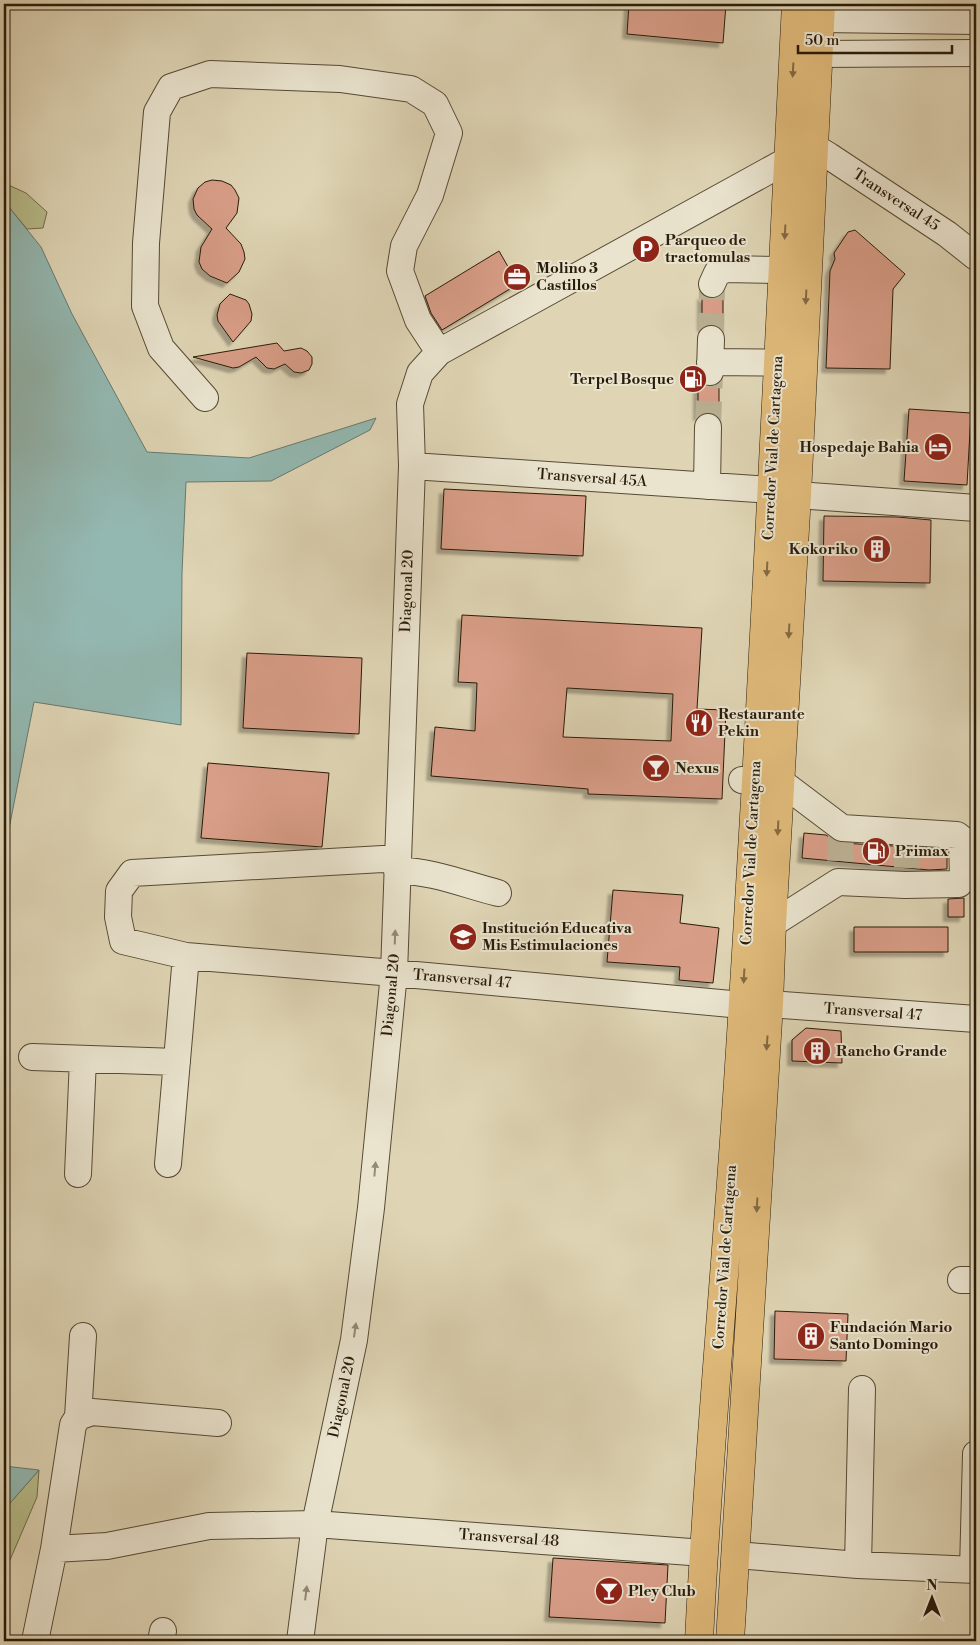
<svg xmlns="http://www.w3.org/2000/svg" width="980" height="1645" font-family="'Libre Bodoni',serif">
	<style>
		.green { fill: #b7bc8a; stroke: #706c4a }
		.water { fill: #93b8b1; stroke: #69796e }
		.building { fill: #d99e88; stroke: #291b0a; fill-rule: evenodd; filter: url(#shadow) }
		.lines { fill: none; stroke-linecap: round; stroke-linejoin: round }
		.minor-tunnel { stroke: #bbb093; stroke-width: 26; stroke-dasharray: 26 13; stroke-linecap: butt }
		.minor-casing { stroke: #564a35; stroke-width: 28 }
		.major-casing { stroke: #291b0a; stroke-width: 29 }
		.minor { stroke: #eae4cf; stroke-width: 26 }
		.major { stroke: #e0ba7a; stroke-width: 28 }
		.oneway { fill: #846a42 }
		.oneway2 { fill: #938a76 }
		.labels { text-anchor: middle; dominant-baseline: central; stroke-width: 4; stroke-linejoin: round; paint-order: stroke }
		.street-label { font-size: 15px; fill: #291b0a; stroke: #eae4cf }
		.poi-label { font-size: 15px; font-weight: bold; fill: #291b0a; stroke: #eae4cf; text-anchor: start }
	</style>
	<defs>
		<filter id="shadow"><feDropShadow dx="-4.5" dy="4.5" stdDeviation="1" flood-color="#0004"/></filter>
	</defs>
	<rect width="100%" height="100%" fill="#dfd5b5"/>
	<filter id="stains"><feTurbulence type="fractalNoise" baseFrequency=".004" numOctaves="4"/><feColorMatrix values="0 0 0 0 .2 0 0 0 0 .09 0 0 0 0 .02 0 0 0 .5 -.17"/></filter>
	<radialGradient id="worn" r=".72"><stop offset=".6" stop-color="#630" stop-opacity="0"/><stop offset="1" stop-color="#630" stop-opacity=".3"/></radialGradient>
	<!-- green -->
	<path class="green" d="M 4,183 L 26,193 L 47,212 L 43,228 L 27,229 L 4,201 Z
		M 39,1470 L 37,1497 L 4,1574 L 4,1510 Z"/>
	<!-- water -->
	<path class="water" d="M 4,201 L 41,247 L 72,314 L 147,452 L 249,458 L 376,418 L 370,430 L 271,481 L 186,482 L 182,573 L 181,725 L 34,702 L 4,854 Z
		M 4,1466 L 39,1470 L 4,1510 Z"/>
	<!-- building -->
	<path class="building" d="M 629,4 L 726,4 L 723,43 L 627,34 Z
		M 212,180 L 222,181 L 231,185 L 235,190 L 239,198 L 237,213 L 226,228 L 241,244 L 244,252 L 245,259 L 239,272 L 227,283 L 210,276 L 202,269 L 199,262 L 201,247 L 212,229 L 197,215 L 194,209 L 193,199 L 198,188 L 205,182 Z
		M 855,230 L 905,274 L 893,289 L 890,369 L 826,368 L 830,271 L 835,259 L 834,253 L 848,232 Z
		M 499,251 L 518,284 L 442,330 L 431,313 L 425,296 Z
		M 723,293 L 723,331 L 718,326 L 712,324 L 702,327 L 702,295 L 706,298 L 713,299 L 720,296 Z
		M 230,294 L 246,300 L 249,304 L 252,314 L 251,321 L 233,342 L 218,321 L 217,315 L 220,304 Z
		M 277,343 L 284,351 L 301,348 L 307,351 L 312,357 L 312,364 L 309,370 L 301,373 L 294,372 L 285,364 L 274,369 L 267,368 L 256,357 L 239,367 L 233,368 L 193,357 Z
		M 698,380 L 703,385 L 709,387 L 719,384 L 719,417 L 715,414 L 709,412 L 701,414 L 698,417 Z
		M 909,409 L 971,413 L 967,485 L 904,481 Z
		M 444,489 L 586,496 L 583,556 L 441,549 Z
		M 824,516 L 897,517 L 931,520 L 930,583 L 823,581 Z
		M 462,615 L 702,628 L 697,709 L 726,710 L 722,799 L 588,794 L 588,789 L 431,776 L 435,727 L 475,731 L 477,683 L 458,682 ZM 567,688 L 673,694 L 671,741 L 563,737 Z
		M 247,653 L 362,658 L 359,734 L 243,728 Z
		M 208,763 L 329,773 L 322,847 L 201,838 Z
		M 804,833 L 826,835 L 833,840 L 841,843 L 947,849 L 947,869 L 929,870 L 802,858 Z
		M 613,890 L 683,895 L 680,923 L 719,928 L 713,983 L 679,980 L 680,967 L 607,962 Z
		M 964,898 L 964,917 L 948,917 L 948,899 Z
		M 854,927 L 948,927 L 948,952 L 854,952 Z
		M 806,1028 L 841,1031 L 842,1063 L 792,1061 L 792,1040 Z
		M 775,1311 L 848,1314 L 846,1361 L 774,1359 Z
		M 553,1558 L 668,1565 L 665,1623 L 549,1617 Z"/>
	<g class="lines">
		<!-- minor-tunnel -->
		<path class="minor-tunnel" d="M 711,339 L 712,284
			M 708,427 L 710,372
			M 840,861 L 841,836
			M 907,868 L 908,841"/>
		<defs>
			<path id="minor" d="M 820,19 L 976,21
				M 819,54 L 976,53
				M 814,147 L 829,156 L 947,234 L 976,257
				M 712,284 L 717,273 L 726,269 L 783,270
				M 710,362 L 799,363
				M 710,372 L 711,339
				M 205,398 L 161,348 L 145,306 L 146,243 L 157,112 L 171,87 L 210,74 L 340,79 L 411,89 L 435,104 L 449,133 L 430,195 L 404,246 L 400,271 L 418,320 L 439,352
				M 412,466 L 772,490
				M 707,486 L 708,427
				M 797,495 L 976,508
				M 742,780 L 781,782 L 842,828 L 957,835 L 962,839 L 963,879 L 959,884 L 905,885 L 838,882 L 772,924
				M 398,860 L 383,859 L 132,873 L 119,891 L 118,917 L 123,941 L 186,956 L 394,973 L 742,1005
				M 397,871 C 430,870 466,885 498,893
				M 769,1004 L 976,1019
				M 32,1057 L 177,1062
				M 168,1164 L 186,956
				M 78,1174 L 83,1059
				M 961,1280 L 976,1280
				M 78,1417 L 83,1336
				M 54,1549 L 107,1546 L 209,1526 L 315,1524 L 704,1553
				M 736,1555 L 858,1565 L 976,1570
				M 858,1565 L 862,1389
				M 973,1570 L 976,1454
				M 35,1641 L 54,1549 L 73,1425 L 78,1417 L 92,1412 L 218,1423
				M 161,1641 L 163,1631
				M 300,1641 L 315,1524 L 354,1340 L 371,1208 L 394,973 L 412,466 L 410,404 L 420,373 L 439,352 L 788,160"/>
			<path id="major" d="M 699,1641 C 708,1455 726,1269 738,1082 C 761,723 778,363 796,4
				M 730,1641 L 769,1004 L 772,924 L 797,495 L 821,4"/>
		</defs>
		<!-- minor casing -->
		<use href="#minor" class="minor-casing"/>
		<!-- major casing -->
		<use href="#major" class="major-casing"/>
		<!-- minor -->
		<use href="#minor" class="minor"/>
		<!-- major -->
		<use href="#major" class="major"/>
	</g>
	<!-- one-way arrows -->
	<defs><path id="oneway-solid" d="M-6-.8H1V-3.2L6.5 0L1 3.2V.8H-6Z" transform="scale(1.25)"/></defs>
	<g class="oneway">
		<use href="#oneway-solid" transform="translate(793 70) rotate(93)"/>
		<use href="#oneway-solid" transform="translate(785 232) rotate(93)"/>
		<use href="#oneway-solid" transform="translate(806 297) rotate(93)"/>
		<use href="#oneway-solid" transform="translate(767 569) rotate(93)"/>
		<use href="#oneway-solid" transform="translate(789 631) rotate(93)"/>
		<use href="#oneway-solid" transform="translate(778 828) rotate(93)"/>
		<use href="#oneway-solid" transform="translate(744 976) rotate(93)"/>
		<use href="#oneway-solid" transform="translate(767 1043) rotate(94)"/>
		<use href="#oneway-solid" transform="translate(757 1205) rotate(93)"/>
	</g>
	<g class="oneway2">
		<use href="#oneway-solid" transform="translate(395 937) rotate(-88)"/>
		<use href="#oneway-solid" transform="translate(375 1169) rotate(-85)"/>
		<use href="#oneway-solid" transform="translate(355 1330) rotate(-82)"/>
		<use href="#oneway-solid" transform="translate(306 1593) rotate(-83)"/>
	</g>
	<!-- icons -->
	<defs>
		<symbol id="parking-disc" viewBox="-11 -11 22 22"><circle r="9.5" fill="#8f2418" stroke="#eae4cf"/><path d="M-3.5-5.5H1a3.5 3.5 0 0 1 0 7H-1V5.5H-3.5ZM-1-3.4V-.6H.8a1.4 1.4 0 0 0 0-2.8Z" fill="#fff"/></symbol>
		<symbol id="office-disc" viewBox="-11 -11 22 22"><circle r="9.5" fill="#8f2418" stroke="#eae4cf"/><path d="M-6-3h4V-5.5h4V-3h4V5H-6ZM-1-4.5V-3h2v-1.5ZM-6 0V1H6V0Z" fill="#fff"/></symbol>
		<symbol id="fuel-disc" viewBox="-11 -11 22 22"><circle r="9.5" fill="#8f2418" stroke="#eae4cf"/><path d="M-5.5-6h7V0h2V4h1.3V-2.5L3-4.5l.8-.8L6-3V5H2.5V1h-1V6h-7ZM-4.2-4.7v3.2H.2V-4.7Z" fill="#fff"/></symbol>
		<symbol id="hotel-disc" viewBox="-11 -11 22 22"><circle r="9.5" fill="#8f2418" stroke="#eae4cf"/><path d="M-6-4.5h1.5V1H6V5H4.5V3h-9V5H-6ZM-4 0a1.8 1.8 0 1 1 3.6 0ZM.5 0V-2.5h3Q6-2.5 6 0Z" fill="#fff"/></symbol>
		<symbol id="building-disc" viewBox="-11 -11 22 22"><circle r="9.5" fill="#8f2418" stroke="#eae4cf"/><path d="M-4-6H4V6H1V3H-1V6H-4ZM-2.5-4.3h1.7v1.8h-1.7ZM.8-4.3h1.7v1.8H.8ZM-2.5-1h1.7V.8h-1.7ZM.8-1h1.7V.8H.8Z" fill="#fff"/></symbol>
		<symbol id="restaurant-disc" viewBox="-11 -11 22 22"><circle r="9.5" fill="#8f2418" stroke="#eae4cf"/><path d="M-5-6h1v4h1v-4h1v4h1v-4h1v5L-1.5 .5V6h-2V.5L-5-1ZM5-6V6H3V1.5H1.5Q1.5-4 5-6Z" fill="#fff"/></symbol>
		<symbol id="bar-disc" viewBox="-11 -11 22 22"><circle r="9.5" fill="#8f2418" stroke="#eae4cf"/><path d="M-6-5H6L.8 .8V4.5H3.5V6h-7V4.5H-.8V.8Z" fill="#fff"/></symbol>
		<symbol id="school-disc" viewBox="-11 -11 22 22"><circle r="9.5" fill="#8f2418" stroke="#eae4cf"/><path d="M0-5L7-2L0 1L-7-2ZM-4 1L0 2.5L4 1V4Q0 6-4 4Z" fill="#fff"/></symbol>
	</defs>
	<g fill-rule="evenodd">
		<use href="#parking-disc" x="630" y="233" width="32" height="32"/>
		<use href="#office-disc" x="501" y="261" width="32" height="32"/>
		<use href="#fuel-disc" x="677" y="363" width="32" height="32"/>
		<use href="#hotel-disc" x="922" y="431" width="32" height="32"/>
		<use href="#building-disc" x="861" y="533" width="32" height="32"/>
		<use href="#restaurant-disc" x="683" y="707" width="32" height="32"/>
		<use href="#bar-disc" x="640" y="752" width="32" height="32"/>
		<use href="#fuel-disc" x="860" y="835" width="32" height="32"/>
		<use href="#school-disc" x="447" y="921" width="32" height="32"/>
		<use href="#building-disc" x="801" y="1035" width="32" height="32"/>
		<use href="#building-disc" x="795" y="1320" width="32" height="32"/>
		<use href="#bar-disc" x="593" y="1575" width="32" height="32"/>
	</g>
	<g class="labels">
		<!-- street labels -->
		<g class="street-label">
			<text transform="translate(896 200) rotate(33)">Transversal 45</text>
			<text transform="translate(773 448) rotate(-87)">Corredor Vial de Cartagena</text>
			<text transform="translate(592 478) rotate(4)">Transversal 45A</text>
			<text transform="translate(407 591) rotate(-88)">Diagonal 20</text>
			<text transform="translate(751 853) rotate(-87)">Corredor Vial de Cartagena</text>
			<text transform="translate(462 979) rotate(5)">Transversal 47</text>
			<text transform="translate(391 995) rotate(-85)">Diagonal 20</text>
			<text transform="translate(873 1012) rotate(4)">Transversal 47</text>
			<text transform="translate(725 1257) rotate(-86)">Corredor Vial de Cartagena</text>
			<text transform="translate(342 1397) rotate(-78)">Diagonal 20</text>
			<text transform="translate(509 1538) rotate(4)">Transversal 48</text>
		</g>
		<!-- poi labels -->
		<g class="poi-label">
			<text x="665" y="240">Parqueo de<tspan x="665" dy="17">tractomulas</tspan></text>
			<text x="536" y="268">Molino 3<tspan x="536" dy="17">Castillos</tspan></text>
			<text x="674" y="379" text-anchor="end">Terpel Bosque</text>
			<text x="919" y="447" text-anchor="end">Hospedaje Bahia</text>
			<text x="858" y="549" text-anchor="end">Kokoriko</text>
			<text x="718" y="714">Restaurante<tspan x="718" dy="17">Pekin</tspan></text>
			<text x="675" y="768">Nexus</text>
			<text x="895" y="851">Primax</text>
			<text x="482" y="928">Institución Educativa<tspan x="482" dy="17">Mis Estimulaciones</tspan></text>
			<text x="836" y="1051">Rancho Grande</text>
			<text x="830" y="1327">Fundación Mario<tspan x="830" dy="17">Santo Domingo</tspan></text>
			<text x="628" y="1591">Pley Club</text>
		</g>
	</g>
	<!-- margin -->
	<rect width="980" height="1645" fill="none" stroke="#dfd5b5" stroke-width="20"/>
	<rect x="5" y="5" width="970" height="1635" fill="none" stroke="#291b0a" stroke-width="2.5"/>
	<rect x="10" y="10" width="960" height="1625" fill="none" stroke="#291b0a"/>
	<!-- north arrow -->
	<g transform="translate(932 1598)" stroke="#eae4cf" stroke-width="4" paint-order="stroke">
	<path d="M0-4L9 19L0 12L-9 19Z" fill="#291b0a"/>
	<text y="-8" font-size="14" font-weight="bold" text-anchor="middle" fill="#291b0a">N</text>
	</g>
	<!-- scale -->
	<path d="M798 45v8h154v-8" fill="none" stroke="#291b0a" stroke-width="2.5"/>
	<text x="805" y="45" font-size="15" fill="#291b0a" stroke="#eae4cf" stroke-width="4" paint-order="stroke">50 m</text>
	<rect width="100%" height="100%" filter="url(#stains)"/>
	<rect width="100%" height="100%" fill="url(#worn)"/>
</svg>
